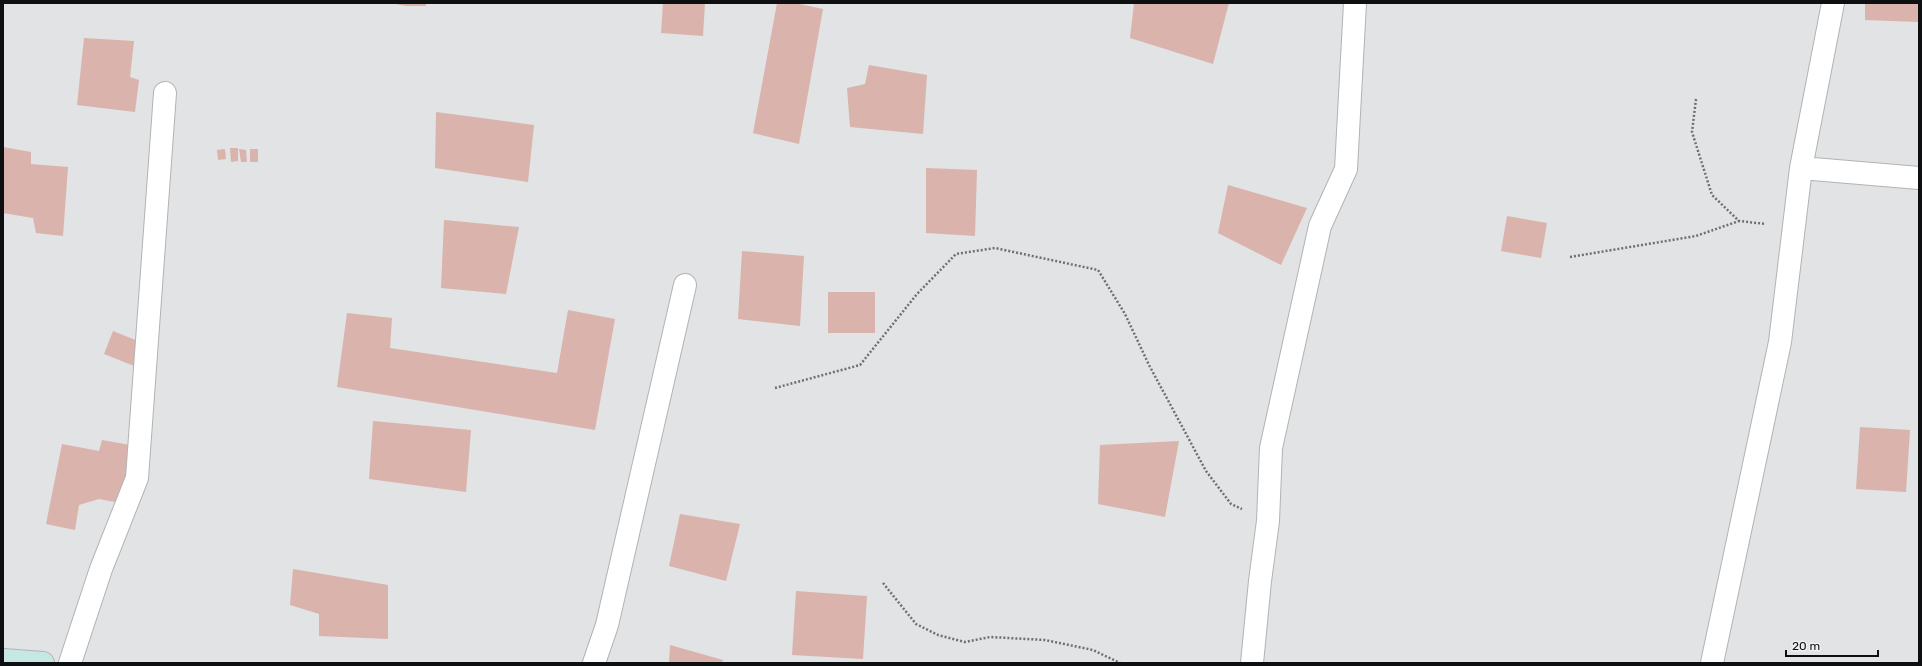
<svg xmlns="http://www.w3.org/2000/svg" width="1922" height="666" font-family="Rubik,sans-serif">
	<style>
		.building { fill: #dab3ac }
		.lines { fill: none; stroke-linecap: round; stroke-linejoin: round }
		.minor-casing { stroke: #b1b3b4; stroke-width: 24 }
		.secondary-casing { stroke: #b1b3b4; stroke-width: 24 }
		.path { stroke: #6e6f71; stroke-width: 2.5; stroke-dasharray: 2 2; stroke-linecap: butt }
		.minor { stroke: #fff; stroke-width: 22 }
		.secondary { stroke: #c7e7e4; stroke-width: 22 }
	</style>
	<rect width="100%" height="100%" fill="#e1e3e5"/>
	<!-- building -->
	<path class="building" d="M 390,3 L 426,3 L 426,6 L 406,6 Z
		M 663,3 L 705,3 L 703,36 L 661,33 Z
		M 777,3 L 795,3 L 823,9 L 799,144 L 753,133 Z
		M 1134,3 L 1229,3 L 1213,64 L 1130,38 Z
		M 1865,3 L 1919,3 L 1919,22 L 1865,20 Z
		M 84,38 L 134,41 L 130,77 L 139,80 L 135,112 L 77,105 Z
		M 869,65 L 927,75 L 923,134 L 850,127 L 847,88 L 865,84 Z
		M 436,112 L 534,125 L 528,182 L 435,168 Z
		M 3,147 L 31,152 L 31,164 L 68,167 L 63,236 L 36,233 L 33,218 L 3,213 Z
		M 230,148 L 238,148 L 238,161 L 231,162 Z
		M 225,149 L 226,159 L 218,160 L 217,150 Z
		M 239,149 L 246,150 L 247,162 L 241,162 Z
		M 250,149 L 258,149 L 258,162 L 250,162 Z
		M 926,168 L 977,170 L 975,236 L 926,233 Z
		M 1228,185 L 1307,208 L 1281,265 L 1218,233 Z
		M 1507,216 L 1547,223 L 1541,258 L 1501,251 Z
		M 444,220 L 519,227 L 506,294 L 441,288 Z
		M 742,251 L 804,256 L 800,326 L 738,319 Z
		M 828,292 L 875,292 L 875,333 L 828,333 Z
		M 568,310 L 615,319 L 595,430 L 337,387 L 347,313 L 392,318 L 390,348 L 557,373 Z
		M 113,331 L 143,343 L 134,366 L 104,354 Z
		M 373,421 L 471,430 L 466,492 L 369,479 Z
		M 1860,427 L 1910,430 L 1906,492 L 1856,489 Z
		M 102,440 L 136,446 L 125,504 L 99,499 L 79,505 L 75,530 L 46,524 L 62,444 L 99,451 Z
		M 1179,441 L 1165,517 L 1098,504 L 1100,445 Z
		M 680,514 L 740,524 L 726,581 L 669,566 Z
		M 293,569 L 388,585 L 388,639 L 319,636 L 319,614 L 290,605 Z
		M 796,591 L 867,596 L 863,659 L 792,655 Z
		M 670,645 L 723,660 L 722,663 L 669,663 Z"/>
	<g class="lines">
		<defs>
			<path id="minor" d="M 1801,168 L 1833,3
				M 70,663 L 101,569 L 137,478 L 165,93
				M 594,663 L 607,625 L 685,285
				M 1252,663 L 1260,581 L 1268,521 L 1271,448 L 1320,226 L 1346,169 L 1355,3
				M 1712,663 L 1780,342 L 1801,168 L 1919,178"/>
			<path id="secondary" d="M 3,660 L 43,663"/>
		</defs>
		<!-- minor casing -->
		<use href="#minor" class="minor-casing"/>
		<!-- secondary casing -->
		<use href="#secondary" class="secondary-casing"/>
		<!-- path -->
		<path class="path" d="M 1696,99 L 1692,132 L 1712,195 L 1739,221 L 1766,224
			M 1570,257 L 1696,236 L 1739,221
			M 775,388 L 860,365 L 917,294 L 956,254 L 995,248 L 1098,270 L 1125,314 L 1149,365 L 1206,471 L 1231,504 L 1242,509
			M 883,583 L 916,624 L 938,635 L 965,642 L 990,637 L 1045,640 L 1093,650 L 1120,663"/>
		<!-- minor -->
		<use href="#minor" class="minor"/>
		<!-- secondary -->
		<use href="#secondary" class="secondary"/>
	</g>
	<!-- border -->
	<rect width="1922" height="666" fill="none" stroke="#0e0f10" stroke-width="8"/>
	<!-- scale -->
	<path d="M1786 650v6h92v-6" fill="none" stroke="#0e0f10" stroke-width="2"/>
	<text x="1792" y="650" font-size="12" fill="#0e0f10" stroke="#eef0f2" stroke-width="3" paint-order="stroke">20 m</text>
</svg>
